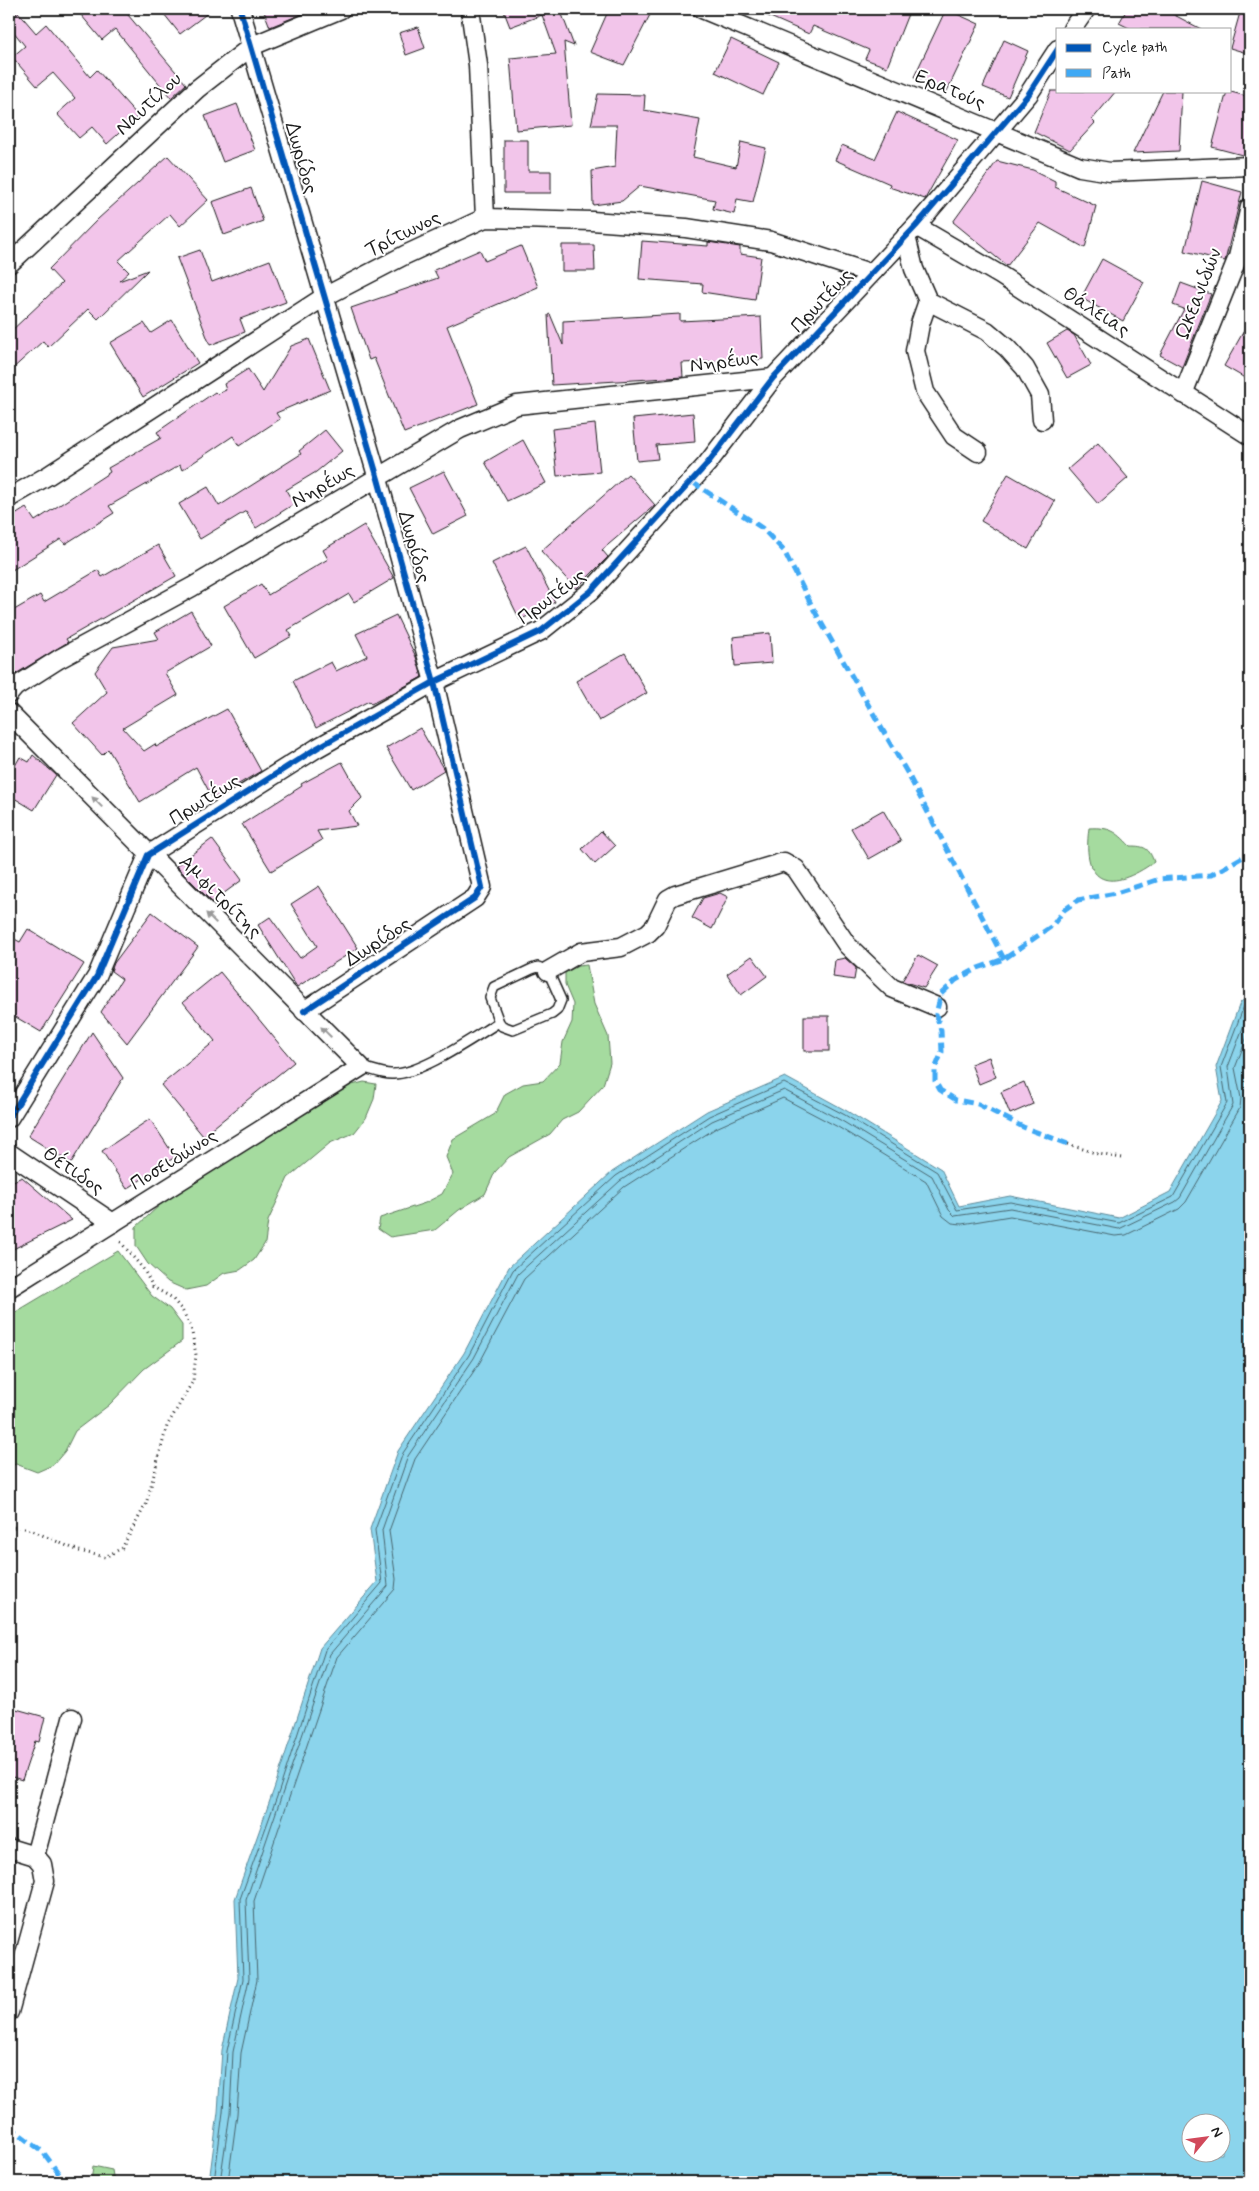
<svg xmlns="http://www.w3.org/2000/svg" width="1259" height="2191" font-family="Mynerve,sans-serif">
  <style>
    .green { fill: #a5db9f; stroke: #607c5e }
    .water { fill: #8bd4ec; stroke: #5f8a99; fill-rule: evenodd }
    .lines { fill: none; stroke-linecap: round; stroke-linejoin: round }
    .shore { stroke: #48666f; stroke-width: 1 }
    .building { fill: #f2c5ea; stroke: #1c1c1c }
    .service-casing { stroke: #1c1c1c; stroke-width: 12 }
    .minor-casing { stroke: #1c1c1c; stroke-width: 21 }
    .path { stroke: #1c1c1c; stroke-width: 3; stroke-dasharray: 1 4; stroke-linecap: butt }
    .service { stroke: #fff; stroke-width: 9 }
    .minor { stroke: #fff; stroke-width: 18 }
    .quiet { stroke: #3fa9f5; stroke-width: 5; stroke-dasharray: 10 5; stroke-linecap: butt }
    .cycleway-casing { stroke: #fff; stroke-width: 9 }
    .cycleway { stroke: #0057b8; stroke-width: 6 }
    .oneway { fill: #999 }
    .labels { text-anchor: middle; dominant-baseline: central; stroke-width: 4; stroke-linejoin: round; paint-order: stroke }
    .street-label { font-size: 20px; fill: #1c1c1c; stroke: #fff }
  </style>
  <rect width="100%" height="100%" fill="#fff"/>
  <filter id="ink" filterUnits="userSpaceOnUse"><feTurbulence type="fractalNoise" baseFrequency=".02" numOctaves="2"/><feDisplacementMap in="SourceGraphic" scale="10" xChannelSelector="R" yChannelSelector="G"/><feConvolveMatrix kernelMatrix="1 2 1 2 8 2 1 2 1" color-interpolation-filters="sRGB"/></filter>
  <g filter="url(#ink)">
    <g class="green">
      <path d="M1089 828C1110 827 1116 831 1130 846 1145 846 1149 848 1154 862 1111 893 1081 886 1089 828Z"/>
      <polygon points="587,965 594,1004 608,1036 610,1063 603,1085 578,1112 562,1120 550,1134 509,1157 495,1172 485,1194 459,1210 435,1230 390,1237 378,1229 380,1218 425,1203 442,1194 453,1174 446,1157 453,1139 495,1114 505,1094 523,1084 543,1081 560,1063 563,1042 572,1022 573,1004 565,985 565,973 578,966"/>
      <polygon points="364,1082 376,1084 374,1099 366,1118 354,1133 330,1143 288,1178 268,1221 265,1243 254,1260 240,1270 224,1273 206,1286 186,1290 168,1282 148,1264 136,1246 136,1227 161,1204 325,1097 344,1087"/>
      <polygon points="118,1251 152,1296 170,1309 182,1325 182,1341 144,1369 109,1405 75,1431 65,1451 53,1465 37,1472 16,1464 9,1467 9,1316"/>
      <polygon points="93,2166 112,2170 114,2182 91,2182"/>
    </g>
    <path class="water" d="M1250 994V2182H209L218 2112 222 2050 238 1978 235 1899 274 1789 320 1648 377 1582 370 1529 398 1451 464 1353 509 1267 612 1172 707 1111 785 1077 847 1111 941 1169 959 1206 1010 1196 1119 1218 1170 1192 1222 1101 1216 1067 1240 1003ZM1192 2124H1222V2154H1192Z"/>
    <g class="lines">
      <g class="shore">
        <polyline points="214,2182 223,2112 227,2051 243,1979 240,1899 279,1791 325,1650 382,1583 375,1530 403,1453 469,1355 513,1270 616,1176 709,1116 784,1083 845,1115 937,1172 957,1210 1010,1202 1119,1223 1173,1197 1227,1103 1221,1067 1244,1006 1250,1001"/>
        <polyline points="220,2182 230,2113 233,2052 249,1979 246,1900 330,1654 388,1586 382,1530 408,1456 474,1358 518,1274 620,1181 712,1121 784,1090 842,1121 932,1176 949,1210 955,1216 1010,1208 1119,1229 1175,1202 1180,1198 1233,1105 1228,1067 1250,1009"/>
        <polyline points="228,2182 237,2114 241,2053 257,1980 254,1901 337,1657 395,1589 396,1579 389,1531 415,1459 480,1362 524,1279 624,1187 716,1128 783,1098 838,1127 926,1181 943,1216 952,1223 962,1224 1010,1216 1115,1236 1126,1235 1179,1209 1186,1202 1240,1108 1241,1098 1235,1068 1250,1029"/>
      </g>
    </g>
    <g class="building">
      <polygon points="76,9 123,9 186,84 171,98 115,29 102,40"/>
      <polygon points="160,9 213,9 180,34"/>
      <polygon points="263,9 314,9 270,27"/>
      <polygon points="503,9 560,9 574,46 564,42 571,125 516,130 510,58 556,54 542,15 510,27"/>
      <polygon points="609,9 653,9 624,65 590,52"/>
      <polygon points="752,9 910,9 887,67 865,59 869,50 813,26 809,34"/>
      <polygon points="946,9 979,24 946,93 914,77"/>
      <polygon points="1127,9 1163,9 1201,29 1131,29 1119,23"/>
      <polygon points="1241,9 1250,9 1250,54 1230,48"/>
      <polygon points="18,12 36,33 46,24 90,77 97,70 138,116 107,144 92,127 79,138 57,114 75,98 53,73 37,86 12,57 25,46 9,26 9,20"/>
      <polygon points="418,27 425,48 406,55 399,33"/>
      <polygon points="731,39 779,62 763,95 715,72"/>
      <polygon points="1004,40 1028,51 1008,97 983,87"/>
      <polygon points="1051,91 1116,91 1092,120 1095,123 1070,150 1034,132"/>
      <polygon points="1163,91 1182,91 1179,151 1133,153"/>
      <polygon points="1227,91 1250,97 1250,141 1246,156 1212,147"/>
      <polygon points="598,94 645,95 644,110 700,120 693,157 736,167 741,142 766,148 753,202 737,199 734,214 713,209 715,200 640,186 622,201 593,205 592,171 615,167 617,125 591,125"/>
      <polygon points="237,104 255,150 223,162 205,116"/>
      <polygon points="897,112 958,140 925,199 889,187 890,184 835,160 842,145 875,159"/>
      <polygon points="504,140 528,140 528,171 551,171 551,193 504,193"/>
      <polygon points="168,156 208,200 180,226 170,214 118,261 129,272 119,281 148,270 98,319 88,309 48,347 43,341 9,372 9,333 62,283 49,269 98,219"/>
      <polygon points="997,161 1033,170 1055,181 1055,187 1096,206 1085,248 1040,223 1007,266 953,222"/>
      <polygon points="1202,181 1242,192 1225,261 1185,251"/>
      <polygon points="251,188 263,221 224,235 212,202"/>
      <polygon points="642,241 708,246 708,242 740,247 740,254 761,257 755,300 702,292 703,284 639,279"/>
      <polygon points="562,245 594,245 595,271 562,271"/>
      <polygon points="521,246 538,287 447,326 478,404 404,433 374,358 369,360 351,308 438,278 434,270 480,250 485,261"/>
      <polygon points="200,250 212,282 270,260 286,302 240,319 245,332 210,345 177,258"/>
      <polygon points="1102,259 1144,282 1123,321 1081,298"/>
      <polygon points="1181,283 1211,294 1182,367 1160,355 1184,309 1173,305"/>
      <polygon points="550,314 563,345 563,321 680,314 680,321 761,317 763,359 682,363 683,377 552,385 548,315"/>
      <polygon points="172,320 198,363 143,397 110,343 144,323 151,333"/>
      <polygon points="1250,320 1250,381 1224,366"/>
      <polygon points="1067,331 1074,335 1091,365 1067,378 1047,343"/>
      <polygon points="309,339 330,390 276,413 280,419 239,446 233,436 182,470 180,465 109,506 114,513 65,544 61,539 9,572 9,519 26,508 35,521 110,472 108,468 161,438 157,432 215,392 217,394 226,390 224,384 248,369 263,392 291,346"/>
      <polygon points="693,413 695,442 656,445 658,459 637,461 633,419"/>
      <polygon points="595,424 600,472 557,476 552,429"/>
      <polygon points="325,430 342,451 316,472 286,490 294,504 256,528 246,511 200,539 179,504 208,487 219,506 301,454 299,451"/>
      <polygon points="523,440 546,483 507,501 485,462"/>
      <polygon points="1098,443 1128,478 1098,504 1068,469"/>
      <polygon points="444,471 468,516 433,534 409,488"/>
      <polygon points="628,474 655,505 602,550 608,557 576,589 541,551"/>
      <polygon points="1008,474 1055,501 1028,549 981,521"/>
      <polygon points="364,525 394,578 354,602 349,594 288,630 292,636 254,658 224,606 261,584 268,595 328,559 323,550"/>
      <polygon points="158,545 176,576 66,639 68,642 14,675 9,667 9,613 40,595 44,602 98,570 102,577"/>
      <polygon points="526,546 555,602 520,620 492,563"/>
      <polygon points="191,611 211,646 165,673 178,695 123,728 144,751 155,744 156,747 227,709 261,771 213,799 196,767 140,802 108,749 102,755 73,723 107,692 95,672 113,647 159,639 155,632"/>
      <polygon points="396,615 416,657 422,677 389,695 371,704 369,701 316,728 293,681 331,662 336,671 367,656 356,634"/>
      <polygon points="770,633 772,663 735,666 733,637"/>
      <polygon points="625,653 647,693 599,721 576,681"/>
      <polygon points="420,728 444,770 411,790 386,748"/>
      <polygon points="33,755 56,775 34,810 9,795 9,776 20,757 29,762"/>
      <polygon points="342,762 362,798 349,811 357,826 317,831 322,840 271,871 242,824 302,786 301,784"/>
      <polygon points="883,810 901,841 869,859 851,828"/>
      <polygon points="601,831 615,846 595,864 582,849"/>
      <polygon points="212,839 242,880 212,902 176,866"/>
      <polygon points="319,886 358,948 297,987 258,925 270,917 300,958 317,946 291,904"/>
      <polygon points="720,893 728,897 712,929 692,918 703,898"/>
      <polygon points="152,912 198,947 127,1043 101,1012 122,979 111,971 114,963"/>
      <polygon points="28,929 84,964 41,1032 9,1013 9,936 20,942"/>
      <polygon points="918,955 938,966 924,988 902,981"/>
      <polygon points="752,956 767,976 741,995 727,974"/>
      <polygon points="845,958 856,968 854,980 833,977 835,960"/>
      <polygon points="220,972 294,1062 203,1136 161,1085 215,1041 183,1002"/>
      <rect x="804" y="1016" width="25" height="35"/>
      <polygon points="92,1032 123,1078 71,1163 28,1136"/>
      <polygon points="989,1057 996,1077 979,1084 971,1064"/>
      <polygon points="1024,1082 1033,1104 1010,1114 1001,1092"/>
      <polygon points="150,1119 175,1157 127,1189 102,1151"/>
      <polygon points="22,1177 72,1220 9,1251 9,1183"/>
      <polygon points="9,1707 45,1717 39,1742 35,1741 22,1780 9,1776"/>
    </g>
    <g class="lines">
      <g class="service-casing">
        <path id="service" d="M361 1067C371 1069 381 1074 391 1074 419 1076 474 1037 499 1022L502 1026 513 1030 552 1014 557 1010 561 1000 548 971 538 967 532 969 494 987 490 998 499 1022"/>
      </g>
      <g class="minor-casing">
        <g id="minor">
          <polyline points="240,9 378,479 434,682 482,887 475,898 304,1011"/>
          <polyline points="470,9 478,65 485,218"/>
          <polyline points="702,9 1080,167 1110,172 1250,166"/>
          <polyline points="1072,29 1086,9"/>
          <polyline points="916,226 1000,275 1250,436"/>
          <polyline points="906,236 914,269 928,301 987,331 1007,348 1025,368 1040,395 1042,420"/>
          <polyline points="9,264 197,89 252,46 341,9"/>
          <polyline points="928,301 920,324 915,351 925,392 954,436 978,452"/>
          <polyline points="1183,394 1238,257 1250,207"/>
          <polyline points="9,498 49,475 324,297 405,255 485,218 592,221 686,228 771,241 870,273"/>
          <polyline points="9,694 15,687 59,659 192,587 460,429 517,405 773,378"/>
          <polyline points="9,713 361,1067 9,1288"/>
          <polyline points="548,971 581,952 621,947 648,933 655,926 668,899 675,895 784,862 796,869 847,945 892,988 937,1007"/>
          <polyline points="9,1118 97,976 148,855 317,748 434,682 541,631 591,591 707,464 773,378 916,226 1028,95 1058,49"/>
          <polyline points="9,1153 113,1223"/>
          <polyline points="9,1848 35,1856"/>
          <polyline points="35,1856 72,1718"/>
          <polyline points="9,2012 45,1881 42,1864 35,1856"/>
        </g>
      </g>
      <g class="path">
        <polyline points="1068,1144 1098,1154 1122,1158"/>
        <polyline points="9,1527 26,1528 79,1551 105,1557 122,1548 146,1504 167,1426 193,1381 196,1355 191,1327 182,1310 171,1297 153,1287 144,1270 119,1240"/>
      </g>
      <use href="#service" class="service"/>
      <use href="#minor" class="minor"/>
      <g class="quiet">
        <polyline points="692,482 762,528 784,551 814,610 909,776 1004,959"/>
        <polyline points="1068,1144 1023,1127 978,1104 956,1100 940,1090 935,1081 935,1069 942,1052 941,1031 936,1014 941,994 956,980 978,968 1004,959 1052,926 1064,910 1078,900 1116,893 1160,879 1211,875 1250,853"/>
        <polyline points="9,2126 43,2152 65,2182"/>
      </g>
      <g class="cycleway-casing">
        <g id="cycleway">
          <polyline points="240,9 378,479 434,682 482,887 475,898 304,1011"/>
          <polyline points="9,1118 97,976 148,855 317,748 434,682 541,631 591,591 707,464 773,378 916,226 1028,95 1058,49"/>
        </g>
      </g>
      <use href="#cycleway" class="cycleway"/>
    </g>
    <defs><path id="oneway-solid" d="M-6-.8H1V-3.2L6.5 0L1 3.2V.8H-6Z" transform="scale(1.25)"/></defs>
    <g class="oneway">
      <use href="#oneway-solid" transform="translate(97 802) rotate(-134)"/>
      <use href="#oneway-solid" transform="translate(211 918) rotate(-135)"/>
      <use href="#oneway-solid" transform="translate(326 1032) rotate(-135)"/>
    </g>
  </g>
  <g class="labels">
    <g class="street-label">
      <text transform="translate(950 90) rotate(23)">Ερατούς</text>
      <text transform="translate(149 104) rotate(-43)">Ναυτίλου</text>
      <text transform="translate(301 158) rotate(74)">Δωρίδος</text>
      <text transform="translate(403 234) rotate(-26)">Τρίτωνος</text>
      <text transform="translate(1199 294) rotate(-69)">Ωκεανιδών</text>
      <text transform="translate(822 301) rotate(-47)">Πρωτέως</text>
      <text transform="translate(1096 312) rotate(33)">Θάλειας</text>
      <text transform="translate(724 362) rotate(-7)">Νηρέως</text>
      <text transform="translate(323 486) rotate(-30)">Νηρέως</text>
      <text transform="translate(414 547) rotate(74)">Δωρίδος</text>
      <text transform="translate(552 597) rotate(-37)">Πρωτέως</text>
      <text transform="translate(205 800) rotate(-32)">Πρωτέως</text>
      <text transform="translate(220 897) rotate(45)">Αμφιτρίτης</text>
      <text transform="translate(378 942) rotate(-33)">Δωρίδος</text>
      <text transform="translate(174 1160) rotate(-32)">Ποσειδώνος</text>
      <text transform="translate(73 1171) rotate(34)">Θέτιδος</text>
    </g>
  </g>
  <rect width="1259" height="2191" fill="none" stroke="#fff" stroke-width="30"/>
  <rect x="15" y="15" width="1229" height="2161" fill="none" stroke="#1c1c1c" stroke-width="2" filter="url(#ink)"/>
  <rect x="1056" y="28" width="175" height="65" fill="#ffffff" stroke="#a4a4a4"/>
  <rect x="1066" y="44" width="25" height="8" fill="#0057b8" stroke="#a4a4a4"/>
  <text x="1102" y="52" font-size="15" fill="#1c1c1c">Cycle path</text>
  <rect x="1066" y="69" width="25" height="8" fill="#3fa9f5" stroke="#a4a4a4"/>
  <text x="1102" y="78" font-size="15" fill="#1c1c1c">Path</text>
  <g transform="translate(1206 2138) rotate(61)"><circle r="24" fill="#ffffff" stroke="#a4a4a4"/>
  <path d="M0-4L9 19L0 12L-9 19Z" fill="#d1495b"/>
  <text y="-8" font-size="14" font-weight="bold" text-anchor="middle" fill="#1c1c1c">N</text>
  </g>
</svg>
